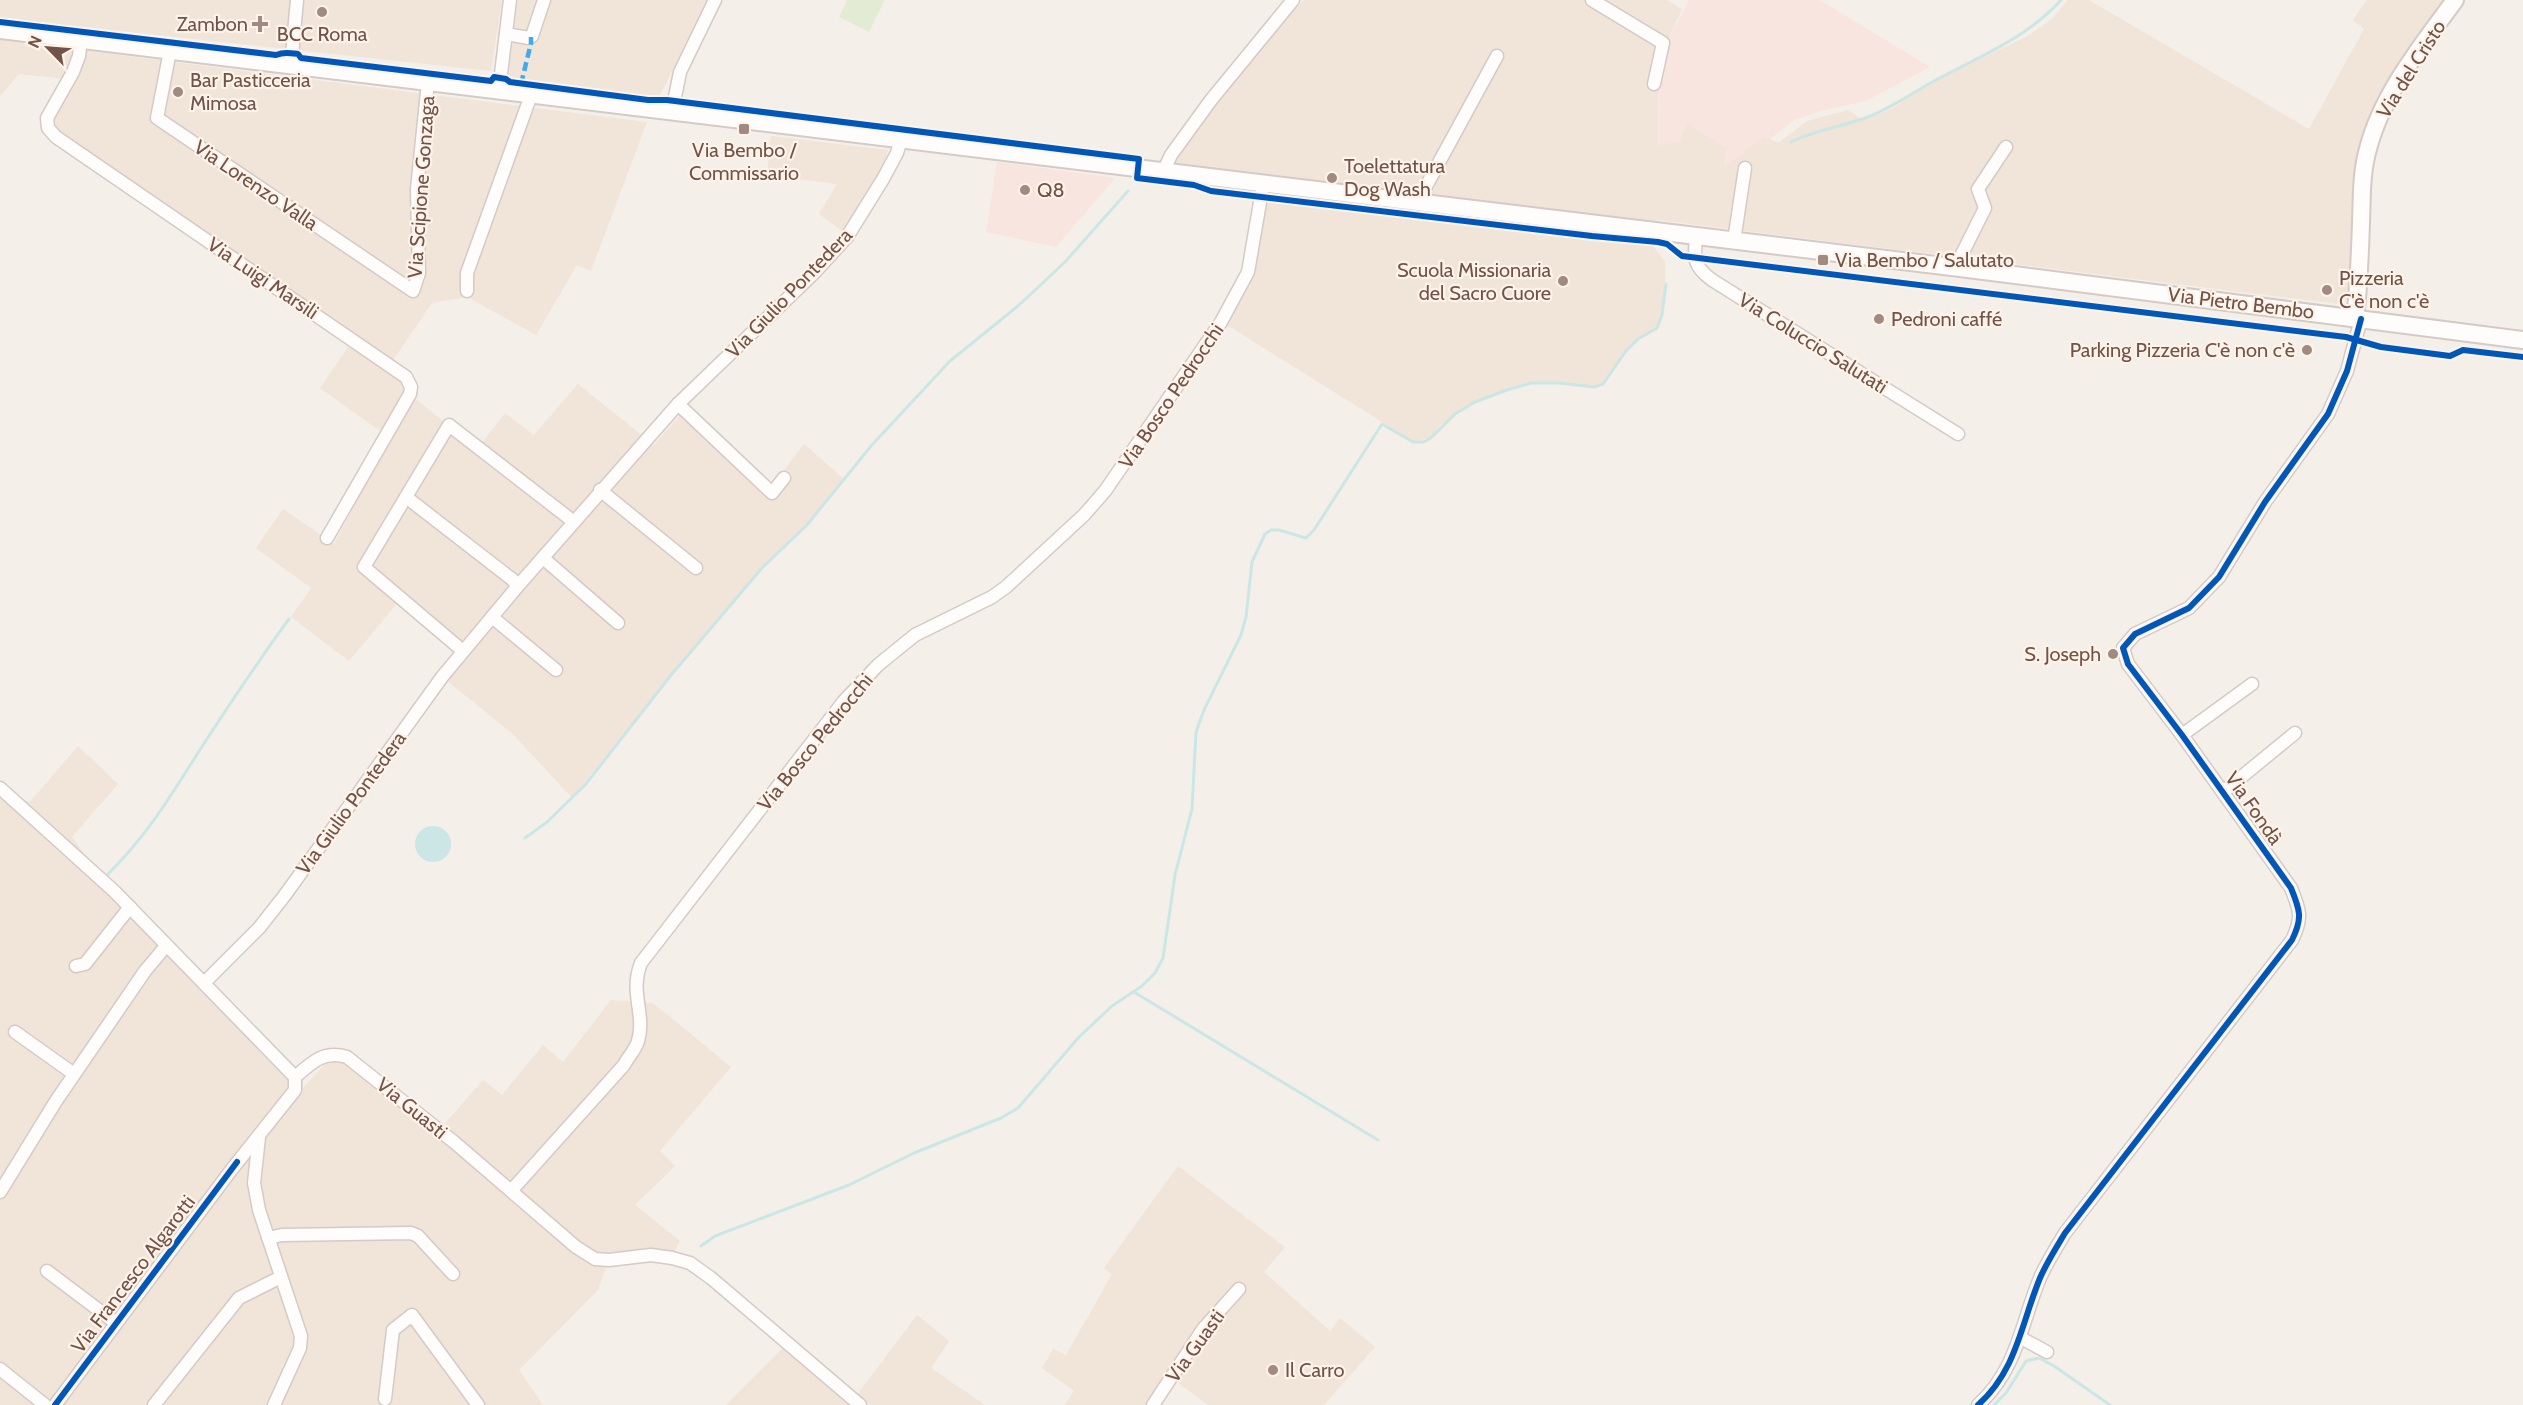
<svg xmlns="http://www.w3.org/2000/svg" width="2523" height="1405" font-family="Cabin,sans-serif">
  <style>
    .residential { fill: #f1e4d9 }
    .commercial { fill: #f8e5df }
    .green { fill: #e4ebd4 }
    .water { fill: #cae7e6 }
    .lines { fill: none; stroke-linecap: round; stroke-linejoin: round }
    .stream { stroke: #cae7e6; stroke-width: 3 }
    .street-casing { stroke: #d4cac6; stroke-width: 15 }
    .secondary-casing { stroke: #d4cac6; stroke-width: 20 }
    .street { stroke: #fefdfc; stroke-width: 12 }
    .secondary { stroke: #fefdfc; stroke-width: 16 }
    .quiet { stroke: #3fa9f5; stroke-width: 4.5; stroke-dasharray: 9 4.5; stroke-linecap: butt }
    .cycleway-casing { stroke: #fef3e8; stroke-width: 10 }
    .cycleway { stroke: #0057b8; stroke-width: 6 }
    .poi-dot { fill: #a08a82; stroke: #fef3e8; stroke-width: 2 }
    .labels { text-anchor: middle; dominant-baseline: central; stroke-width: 4.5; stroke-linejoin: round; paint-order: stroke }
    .poi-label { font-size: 20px; fill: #72534a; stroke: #fef3e8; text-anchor: start }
    .street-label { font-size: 20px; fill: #72534a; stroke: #fef3e8 }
  </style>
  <rect width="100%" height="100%" fill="#f5efe9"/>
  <g class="residential">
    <polygon points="0,0 502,0 491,71 0,18"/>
    <polygon points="518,0 708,0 660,95 653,97 508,78"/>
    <polygon points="1304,0 1667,0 1682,9 1664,49 1657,108 1657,144 1682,142 1682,133 1688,123 1728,149 1724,156 1724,167 1764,136 1778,143 1807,121 1848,110 1863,120 1893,108 1930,83 2028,36 2053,18 2068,0 2089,0 2309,129 2364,29 2353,20 2367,0 2445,0 2383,92 2368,123 2356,156 2352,258 2346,299 2339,304 1657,220 1654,247 1665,262 1665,282 1662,315 1657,328 1638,339 1626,350 1603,384 1594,387 1559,383 1531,383 1507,389 1475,402 1440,426 1431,437 1414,442 1222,322 1239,294 1267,185 1169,172 1217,99 1276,28"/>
    <polygon points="0,40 647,122 591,271 577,265 536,335 467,297 432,303 389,366 416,390 416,399 477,449 505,413 534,435 578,384 654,445 681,414 767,493 804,444 844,479 807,525 762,568 672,673 572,798 512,733 446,680 470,651 404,595 349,661 291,617 311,588 256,548 283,509 334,544 390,438 320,388 353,340 53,129 52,121 58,109 76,80 19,74 0,96"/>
    <polygon points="771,136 888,150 882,169 842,231 819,214 837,184 767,175"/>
    <polygon points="78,746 118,784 72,837 113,893 301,1090 324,1065 337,1060 345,1061 439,1130 483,1080 502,1095 543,1045 563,1062 611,1000 653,1003 731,1067 660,1151 675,1166 635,1205 680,1241 672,1257 609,1258 598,1290 519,1370 543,1405 0,1405 0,789 30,802"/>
    <polygon points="1178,1166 1285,1247 1264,1272 1330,1331 1340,1318 1375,1347 1324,1405 1208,1405 1173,1379 1157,1405 1065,1405 1074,1391 1042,1368 1053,1349 1066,1355 1112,1274 1104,1268"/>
    <polygon points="917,1315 949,1341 931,1368 985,1405 871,1405 857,1395"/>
    <polygon points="787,1344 859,1405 726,1405"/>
  </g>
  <g class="commercial">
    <polygon points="1689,0 1820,0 1930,67 1866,101 1825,110 1794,120 1770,139 1764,136 1724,168 1724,156 1728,149 1688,123 1682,133 1682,142 1657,145 1657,108 1664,48"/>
    <polygon points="997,162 1115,178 1056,247 986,232"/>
  </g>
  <polygon class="green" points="847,0 885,0 869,32 839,17"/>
  <circle class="water" cx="433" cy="844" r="18"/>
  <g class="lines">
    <g class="stream">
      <path d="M1791 142C1815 130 1841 127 1865 118 1890 109 1910 94 1934 81 1978 57 2027 38 2061 0"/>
      <polyline points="525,838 547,822 585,785 672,674 762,568 807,525 871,446 950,361 1018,306 1065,262 1128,191"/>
      <path d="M108 874C148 835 173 792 203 745 231 702 259 660 289 619"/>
      <polyline points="1134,992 1378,1140"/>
      <polyline points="701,1246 715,1236 849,1185 914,1153 1001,1118 1018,1108 1079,1037 1112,1006 1142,986 1155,973 1163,958 1175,875 1192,809 1196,732 1204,710 1241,635 1246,617 1252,562 1265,534 1271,530 1279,530 1306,538 1314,530 1382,424 1413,442 1424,442 1432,437 1455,414 1475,402 1507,390 1531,383 1559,383 1594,387 1603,384 1626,351 1638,339 1657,328 1662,315 1666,284"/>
      <polyline points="1994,1405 2006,1393 2026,1361 2039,1358 2054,1366 2110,1405"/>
    </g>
    <g class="street-casing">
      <g id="street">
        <polyline points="1592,0 1663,43 1654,84"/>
        <polyline points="506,34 529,38 532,36 544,0"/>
        <polyline points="81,40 79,56 73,72 47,118 48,128 56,137 406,377 411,387 410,394 327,538"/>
        <polyline points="170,51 157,118 413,291 419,273 417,189 428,82"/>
        <polyline points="291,66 297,0"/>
        <polyline points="499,90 510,0"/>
        <polyline points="672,112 680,72 715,0"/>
        <polyline points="1163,172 1171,155 1211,100 1293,0"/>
        <polyline points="1422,203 1424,190 1497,56"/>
        <path d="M1696 236C1694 259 1693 266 1712 280L1958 434"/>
        <polyline points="1734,241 1745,168"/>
        <polyline points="1960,268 1961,256 1985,208 1978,189 2006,147"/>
        <polyline points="467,291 467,273 531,95"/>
        <polyline points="678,404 772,493 784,478"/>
        <polyline points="600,490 696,568"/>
        <polyline points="406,497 513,580 517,587"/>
        <polyline points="543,558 618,623"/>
        <polyline points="492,617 556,670"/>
        <polyline points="463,651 364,567 449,425 574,522"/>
        <polyline points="2182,735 2252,684"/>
        <polyline points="0,788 114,891 295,1077"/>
        <polyline points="2223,792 2295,733"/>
        <polyline points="76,966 85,964 130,907"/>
        <polyline points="204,983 259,928 285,895 442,677 517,587 678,404 815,272 847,237 883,179 897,153 901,139"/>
        <polyline points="15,1032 74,1074"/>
        <path d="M295 1077C312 1062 324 1050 347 1057L454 1142 576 1247 595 1259 609 1260 651 1255 672 1258 690 1263 711 1278 860 1405"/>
        <polyline points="259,1137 254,1183 259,1210 301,1336 300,1348 274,1405"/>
        <path d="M511 1191 624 1065C628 1057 636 1049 638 1041 646 1014 629 993 641 963L844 701 878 665 915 635 992 597 1006 587 1084 515 1105 491 1221 322 1248 272 1263 185"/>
        <polyline points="0,1192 56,1101 145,971 166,946"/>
        <polyline points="268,1238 282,1235 411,1233 418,1236 453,1274"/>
        <polyline points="47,1271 116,1323"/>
        <polyline points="2021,1338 2047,1352"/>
        <polyline points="0,1369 45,1405"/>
        <polyline points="385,1399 393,1330 412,1315 478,1405"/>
        <polyline points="55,1405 232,1169 295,1090 295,1077"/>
        <polyline points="154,1405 239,1298 281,1277"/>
        <polyline points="1153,1405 1203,1329 1239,1289"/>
        <path d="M1978 1405C2017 1370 2021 1324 2040 1278 2047 1262 2056 1248 2065 1233L2292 940C2303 918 2300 910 2291 888L2182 735 2128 664 2123 648 2135 634 2189 608 2219 577 2265 502 2328 414 2347 371 2361 319"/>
      </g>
    </g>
    <g class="secondary-casing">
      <g id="secondary">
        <polyline points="0,30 1960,268 2523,340"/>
        <path d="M2355 318C2359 286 2360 254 2361 222 2362 198 2361 173 2368 149 2382 94 2422 45 2455 0"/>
      </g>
    </g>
    <use href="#street" class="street"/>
    <use href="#secondary" class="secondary"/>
    <polyline class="quiet" points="521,84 531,43 531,37"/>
    <g class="cycleway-casing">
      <g id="cycleway">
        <path d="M0 22 276 55C284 52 290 53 298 54L301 58 491 81 494 77 506 79 510 82 648 100H667L1139 159 1137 178 1194 185 1211 191 1592 236 1658 242 1667 244 1682 256 2346 337 2381 347 2450 356 2463 350 2523 357"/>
        <polyline points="55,1405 237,1162"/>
        <path d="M1978 1405C2017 1370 2021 1324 2040 1278 2047 1262 2056 1248 2065 1233L2292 940C2303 918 2300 910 2291 888L2182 735 2128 664 2123 648 2135 634 2189 608 2219 577 2265 502 2328 414 2347 371 2361 319"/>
      </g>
    </g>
    <use href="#cycleway" class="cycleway"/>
  </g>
  <g class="poi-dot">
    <circle cx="322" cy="12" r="6"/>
    <path d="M257 15h6v6h6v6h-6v6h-6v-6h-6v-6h6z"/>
    <circle cx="178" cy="92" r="6"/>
    <rect x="738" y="123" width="12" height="12" rx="3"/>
    <circle cx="1332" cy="178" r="6"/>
    <circle cx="1025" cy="190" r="6"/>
    <rect x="1817" y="254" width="12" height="12" rx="3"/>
    <circle cx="1563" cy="281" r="6"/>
    <circle cx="2327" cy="290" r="6"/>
    <circle cx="1879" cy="319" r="6"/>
    <circle cx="2307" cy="350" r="6"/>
    <circle cx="2113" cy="654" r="6"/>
    <circle cx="1273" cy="1370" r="6"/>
  </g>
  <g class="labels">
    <g class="poi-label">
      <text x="248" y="24" text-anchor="end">Zambon</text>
      <text x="322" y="34" text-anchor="middle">BCC Roma</text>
      <text x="190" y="80">Bar Pasticceria<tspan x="190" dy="23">Mimosa</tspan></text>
      <text x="744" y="150" text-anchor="middle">Via Bembo /<tspan x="744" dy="23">Commissario</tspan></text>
      <text x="1344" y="166">Toelettatura<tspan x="1344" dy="23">Dog Wash</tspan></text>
      <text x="1037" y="190">Q8</text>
      <text x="1835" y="260">Via Bembo / Salutato</text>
      <text x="1551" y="270" text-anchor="end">Scuola Missionaria<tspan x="1551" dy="23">del Sacro Cuore</tspan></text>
      <text x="2339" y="278">Pizzeria<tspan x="2339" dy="23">C'è non c'è</tspan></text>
      <text x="1891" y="319">Pedroni caffé</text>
      <text x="2295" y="350" text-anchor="end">Parking Pizzeria C'è non c'è</text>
      <text x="2101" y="654" text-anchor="end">S. Joseph</text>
      <text x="1285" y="1370">Il Carro</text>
    </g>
    <g class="street-label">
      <text transform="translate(2411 69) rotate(-58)">Via del Cristo</text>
      <text transform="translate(256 185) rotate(34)">Via Lorenzo Valla</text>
      <text transform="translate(421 187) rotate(-86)">Via Scipione Gonzaga</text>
      <text transform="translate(263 278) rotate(34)">Via Luigi Marsili</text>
      <text transform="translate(789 293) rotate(-46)">Via Giulio Pontedera</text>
      <text transform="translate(2241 303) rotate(7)">Via Pietro Bembo</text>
      <text transform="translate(1813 343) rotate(32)">Via Coluccio Salutati</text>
      <text transform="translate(1171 396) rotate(-56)">Via Bosco Pedrocchi</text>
      <text transform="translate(815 742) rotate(-51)">Via Bosco Pedrocchi</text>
      <text transform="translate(351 803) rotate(-54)">Via Giulio Pontedera</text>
      <text transform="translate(2254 808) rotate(55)">Via Fondà</text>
      <text transform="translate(412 1108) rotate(39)">Via Guasti</text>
      <text transform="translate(133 1274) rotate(-53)">Via Francesco Algarotti</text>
      <text transform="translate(1195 1346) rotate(-54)">Via Guasti</text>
    </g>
  </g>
  <g transform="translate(48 48) rotate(295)" stroke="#fef3e8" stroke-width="4.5" paint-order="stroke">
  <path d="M0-4.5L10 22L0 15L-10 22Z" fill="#72534a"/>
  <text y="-9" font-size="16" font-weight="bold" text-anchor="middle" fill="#72534a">N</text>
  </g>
</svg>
